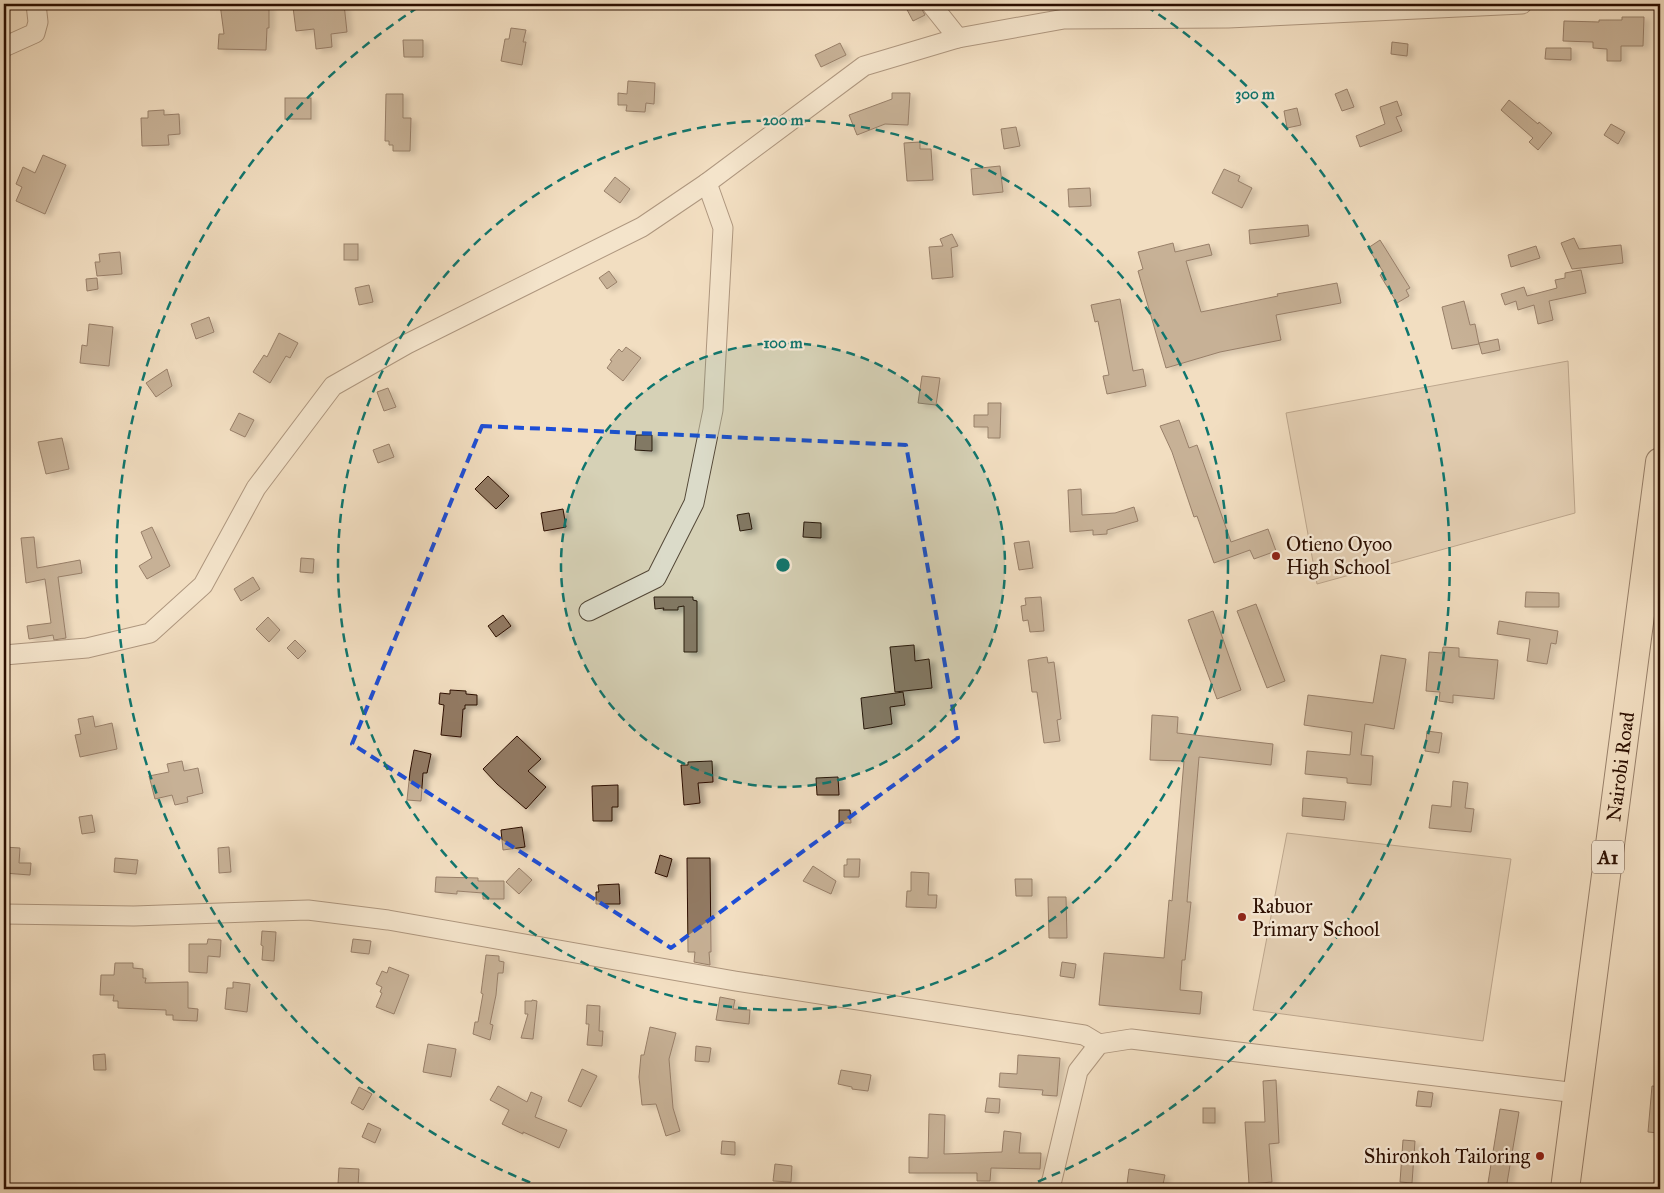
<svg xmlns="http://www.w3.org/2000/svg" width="1664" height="1193" font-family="'IM FELL Great Primer',serif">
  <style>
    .green { fill: #d0bba0; stroke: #7e6450 }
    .building { fill: #927a64; stroke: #2b0e00; filter: url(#shadow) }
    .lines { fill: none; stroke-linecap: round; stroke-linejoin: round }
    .minor-casing { stroke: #5d4230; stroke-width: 21 }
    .highway-casing { stroke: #2b0e00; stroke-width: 30 }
    .minor { stroke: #f7ead7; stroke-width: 19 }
    .highway { stroke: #f2dec1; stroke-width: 28 }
    .marked { fill: none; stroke: #1d4ed8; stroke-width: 4; stroke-dasharray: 10 6; stroke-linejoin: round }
    .ring { fill: none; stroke: #0f766e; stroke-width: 2.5; stroke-dasharray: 9 6 }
    .poi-dot { fill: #8f2418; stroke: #f7ead7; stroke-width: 2 }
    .labels { text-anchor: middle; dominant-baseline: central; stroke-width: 4.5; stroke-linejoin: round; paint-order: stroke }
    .shield { fill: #f7ead7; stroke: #685040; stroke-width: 1 }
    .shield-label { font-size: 19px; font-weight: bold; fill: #2b0e00 }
    .poi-label { font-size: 20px; fill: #2b0e00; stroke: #f7ead7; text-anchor: start }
    .street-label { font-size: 20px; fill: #2b0e00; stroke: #f7ead7 }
    .centre { fill: #0f766e; stroke: #f7ead7; stroke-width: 2.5 }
    .ring-label { font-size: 15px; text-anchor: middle; font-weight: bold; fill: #0f766e; stroke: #f7ead7; stroke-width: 4.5; stroke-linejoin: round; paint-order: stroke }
  </style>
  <defs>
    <filter id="shadow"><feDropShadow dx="5.5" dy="3" stdDeviation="2.5" flood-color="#0004"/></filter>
  </defs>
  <rect width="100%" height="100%" fill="#f2dec1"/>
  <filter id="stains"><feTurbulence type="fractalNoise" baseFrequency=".004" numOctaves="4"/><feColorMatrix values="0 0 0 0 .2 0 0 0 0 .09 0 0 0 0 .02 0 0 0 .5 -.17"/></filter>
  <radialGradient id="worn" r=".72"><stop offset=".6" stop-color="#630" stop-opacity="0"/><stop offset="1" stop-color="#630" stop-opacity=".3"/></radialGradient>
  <g class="green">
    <polygon points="1568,361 1575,513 1317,584 1286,413"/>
    <polygon points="1287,833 1511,859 1483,1041 1253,1010"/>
  </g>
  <g class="building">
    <polygon points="220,4 269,4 269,28 267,28 266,50 218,49 219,34 224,34"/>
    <polygon points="311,4 344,4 347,32 331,34 332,47 316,49 314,29 296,31 293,7"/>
    <polygon points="904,4 919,4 925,15 913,21"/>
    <polygon points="1622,17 1644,17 1643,46 1621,46 1621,61 1607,61 1607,49 1593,48 1593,42 1563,41 1564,21 1599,22 1599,20 1622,20"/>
    <polygon points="511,28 526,30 523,42 526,42 522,65 501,61 505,39 509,39"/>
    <polygon points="403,40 423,40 423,57 404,57"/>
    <polygon points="1392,42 1408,44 1407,56 1391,54"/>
    <polygon points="840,43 846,55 821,67 815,55"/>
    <polygon points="1546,48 1571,48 1571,60 1545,59"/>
    <polygon points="628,81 655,83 654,104 646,103 645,112 626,111 627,105 618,105 618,93 627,94"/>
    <polygon points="1347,89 1354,107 1342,111 1335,94"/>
    <polygon points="892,93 910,93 908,125 885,124 857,135 849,115 892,99"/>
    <polygon points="386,94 403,94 403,118 411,118 410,151 393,151 393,145 389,145 389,141 385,141"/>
    <rect x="285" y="98" width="26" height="21"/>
    <polygon points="1509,100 1538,124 1539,122 1552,133 1538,150 1529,142 1533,138 1501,110"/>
    <polygon points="1397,101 1402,115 1396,117 1402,131 1360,147 1356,136 1385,124 1380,107"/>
    <polygon points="1297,108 1301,125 1287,128 1284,111"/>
    <polygon points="164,110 164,115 179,114 180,134 168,135 169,145 142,146 141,118 148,118 148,111"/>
    <polygon points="1611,124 1625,132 1618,144 1604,135"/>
    <polygon points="1016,127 1020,146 1004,149 1001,129"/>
    <polygon points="920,142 920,149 931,149 933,180 907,181 904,143"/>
    <polygon points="43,155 66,165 45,214 16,201 22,187 16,184 23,167 35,173"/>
    <polygon points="1000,166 1003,192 973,195 971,169"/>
    <polygon points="1224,169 1240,176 1238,181 1252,188 1242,208 1212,193"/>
    <polygon points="615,177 630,189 620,203 604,191"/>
    <polygon points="1090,188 1091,206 1069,207 1068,189"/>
    <polygon points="1308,225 1309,236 1250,244 1249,230"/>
    <polygon points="952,234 958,246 951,248 953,277 932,279 929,247 943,246 940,239"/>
    <polygon points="1574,238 1579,249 1621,245 1623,263 1572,269 1561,243"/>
    <polygon points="1380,240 1410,288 1406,290 1409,296 1397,303 1380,275 1384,273 1368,248"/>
    <polygon points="1173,243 1175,252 1209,244 1212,255 1186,261 1201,312 1278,296 1277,294 1337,283 1341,303 1276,315 1281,340 1220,352 1166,368 1138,271 1143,269 1138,252"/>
    <rect x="344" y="244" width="14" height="16"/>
    <polygon points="1536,246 1540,258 1511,267 1508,255"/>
    <polygon points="120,252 122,274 97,276 95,262 100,262 99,254"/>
    <polygon points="1581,270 1586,293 1549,301 1553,320 1538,324 1534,305 1518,310 1516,301 1505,305 1501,294 1524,287 1527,296 1557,288 1555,280 1565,278 1565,273"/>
    <polygon points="609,271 617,282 607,289 599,278"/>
    <polygon points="97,278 98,289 87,291 86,279"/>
    <polygon points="369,285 373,302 359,305 355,288"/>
    <polygon points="1120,299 1133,371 1143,369 1146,386 1107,394 1103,376 1109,375 1098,321 1095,322 1091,305"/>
    <polygon points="1464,301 1470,325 1475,324 1479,344 1452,349 1442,307"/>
    <polygon points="209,317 214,332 196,339 191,324"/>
    <polygon points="89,324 113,327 109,366 80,363 82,345 87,346"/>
    <polygon points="279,333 298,343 290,358 286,356 270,383 253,372 264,355 267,357"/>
    <polygon points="1498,339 1500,350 1482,354 1479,343"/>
    <polygon points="626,347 641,358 623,381 607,368 612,361 610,360 619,349 622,352"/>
    <polygon points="167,369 172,386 156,397 146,383"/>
    <polygon points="922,376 940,378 936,405 918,403"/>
    <polygon points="388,388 396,407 384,411 377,392"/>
    <polygon points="988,403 1001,403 1000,438 988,438 988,427 974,427 974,415 988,415"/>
    <polygon points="239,413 254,420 245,437 230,430"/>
    <polygon points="1179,420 1189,448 1197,445 1231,542 1268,529 1276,551 1254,559 1250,550 1214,563 1197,516 1194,517 1172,452 1160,426"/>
    <polygon points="636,435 652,435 652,451 635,450"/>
    <polygon points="62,438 69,469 46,474 38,442"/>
    <polygon points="389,444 394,457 378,463 373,450"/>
    <polygon points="488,476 509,496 496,509 475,489"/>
    <polygon points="1081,489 1082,515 1115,513 1134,507 1138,521 1107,530 1107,534 1093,535 1093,530 1070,532 1068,490"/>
    <polygon points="563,509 566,527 544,531 541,513"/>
    <polygon points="749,513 752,529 740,531 737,515"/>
    <polygon points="804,522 821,523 821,538 803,537"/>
    <polygon points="152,527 170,566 147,579 139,566 152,558 141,532"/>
    <polygon points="34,537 37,568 80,560 82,573 58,577 66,638 54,640 53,635 29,639 27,626 51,623 45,579 26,583 21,538"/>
    <polygon points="1029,541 1033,568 1019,570 1014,543"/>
    <polygon points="301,558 314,559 313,573 300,572"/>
    <polygon points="253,577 260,589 241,601 234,589"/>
    <polygon points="1526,592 1559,593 1559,607 1525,607"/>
    <polygon points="654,597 693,597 693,600 697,601 697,652 684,652 684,606 678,607 678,610 663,610 664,608 655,609"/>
    <polygon points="1041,597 1044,631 1030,632 1028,620 1023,621 1021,606 1026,605 1025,598"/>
    <polygon points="1256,604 1285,681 1267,688 1237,611"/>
    <polygon points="1213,611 1241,690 1217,699 1188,620"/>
    <polygon points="503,615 511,626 496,637 488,626"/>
    <polygon points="268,617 280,630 269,642 256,629"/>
    <polygon points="1499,621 1558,631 1556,644 1551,643 1547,664 1527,661 1530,639 1497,634"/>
    <polygon points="295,640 306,651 298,659 287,648"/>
    <polygon points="914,645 915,661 929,659 932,688 895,692 890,647"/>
    <polygon points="1443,647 1459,648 1459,657 1498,660 1494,699 1453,695 1453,703 1439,701 1440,692 1426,691 1429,652 1442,653"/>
    <polygon points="1381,655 1406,659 1394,729 1365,724 1361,755 1373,756 1371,785 1347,783 1347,778 1305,774 1307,751 1350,755 1352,732 1304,725 1308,695 1373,703"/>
    <polygon points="1047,657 1048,663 1054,662 1061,719 1057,720 1060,741 1044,743 1037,692 1032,692 1028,660"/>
    <polygon points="450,690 466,691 466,694 477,695 477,705 465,705 465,709 463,709 461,737 441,735 444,705 439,704 440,693 450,694"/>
    <polygon points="903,692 905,705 890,707 892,724 864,729 861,698"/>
    <polygon points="1152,715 1178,717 1177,733 1273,744 1271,765 1199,757 1187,902 1191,902 1185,960 1182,960 1180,990 1202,992 1200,1014 1099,1005 1104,953 1164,958 1169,900 1172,901 1184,761 1150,760"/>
    <polygon points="93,716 95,727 112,723 117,749 80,757 75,735 81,734 78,719"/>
    <polygon points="1427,731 1442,733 1439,753 1425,751"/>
    <polygon points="517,736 541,759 528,771 546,787 526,809 497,784 483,769"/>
    <polygon points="414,750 431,754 427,773 423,773 421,801 407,800 410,772"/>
    <polygon points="182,761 184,771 198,768 203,793 187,797 188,802 175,805 172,795 155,799 149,776 169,772 167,764"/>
    <polygon points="712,761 713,782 698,783 700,803 684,805 681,765 688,765 688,762"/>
    <polygon points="838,777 839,795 817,795 816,778"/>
    <polygon points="1453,781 1468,783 1465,808 1474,809 1471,832 1429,828 1432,805 1451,807"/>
    <polygon points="618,785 618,807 612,807 612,821 593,821 592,786"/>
    <polygon points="1303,798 1346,802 1344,820 1302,816"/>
    <polygon points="839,810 850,810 851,823 839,823"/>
    <polygon points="92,815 95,832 82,834 79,817"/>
    <polygon points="522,827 525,847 503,850 501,830"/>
    <polygon points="4,847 20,848 19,863 31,863 30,875 4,873"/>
    <polygon points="229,847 231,872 219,873 218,848"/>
    <polygon points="660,855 672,859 667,877 655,873"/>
    <polygon points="115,858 138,860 136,874 114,872"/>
    <polygon points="687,858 710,858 711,952 709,952 710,965 694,962 695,952 688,952"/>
    <polygon points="847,859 860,859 859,877 844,877 844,865 847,865"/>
    <polygon points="813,866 836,881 831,894 803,881"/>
    <polygon points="519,868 532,880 519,894 506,882"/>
    <polygon points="911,872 929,873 928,895 937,895 936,908 906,907 907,891 911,891"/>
    <polygon points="436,877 478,878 478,881 504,881 504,899 483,899 483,893 457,891 457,894 435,892"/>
    <polygon points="1015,879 1032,879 1032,896 1016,896"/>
    <polygon points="619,884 620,904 596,904 596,892 599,892 598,885"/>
    <polygon points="1048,897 1066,897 1067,938 1049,938"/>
    <polygon points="262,931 276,932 274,961 262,960 263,946 261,945"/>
    <polygon points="208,939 221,940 220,957 208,956 207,973 189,972 189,944 207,944"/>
    <polygon points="353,939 371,941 369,954 351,952"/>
    <polygon points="486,955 499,956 499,961 504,962 503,973 498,973 496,995 490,1024 493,1025 490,1040 473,1034 475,1022 478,1022 483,994 481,993"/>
    <polygon points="1062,962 1076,964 1074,978 1060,976"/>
    <polygon points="115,963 133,963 133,968 143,969 143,978 146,978 145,983 188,982 188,1008 198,1009 197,1021 173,1020 173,1015 166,1015 166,1010 118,1008 118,1001 113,1001 114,995 100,995 101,975 114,975"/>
    <polygon points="389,967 409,975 394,1014 376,1007 382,993 380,992 382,987 376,984 382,971 387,973"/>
    <polygon points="233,982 250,984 247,1012 225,1009 227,988 233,988"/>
    <polygon points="720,997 735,1000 733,1009 750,1010 749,1024 716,1020"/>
    <polygon points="532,1000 537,1001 533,1039 521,1038 528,1014 525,1014 525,1001 532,1001"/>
    <polygon points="587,1005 600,1006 599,1031 603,1031 602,1046 587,1045 589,1024 586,1024"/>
    <polygon points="650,1027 676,1033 669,1059 673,1108 680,1131 666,1136 656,1104 642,1105 639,1077 641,1055 644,1055"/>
    <polygon points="428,1044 456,1049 451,1077 423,1072"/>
    <polygon points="696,1046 711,1048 709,1062 695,1061"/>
    <polygon points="105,1054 106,1070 94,1070 93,1055"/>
    <polygon points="1018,1055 1060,1058 1057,1096 1042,1095 1043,1090 999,1087 1000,1073 1017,1074"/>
    <polygon points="582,1069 597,1076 581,1107 568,1101"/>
    <polygon points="841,1070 871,1075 868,1091 852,1089 852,1087 838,1084"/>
    <polygon points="1276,1080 1279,1143 1269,1144 1272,1182 1249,1184 1245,1122 1265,1122 1263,1081"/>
    <polygon points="498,1086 527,1102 531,1092 542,1097 535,1117 567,1130 559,1148 523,1132 523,1134 502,1124 509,1110 490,1100"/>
    <polygon points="1652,1086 1660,1087 1659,1133 1648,1132"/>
    <polygon points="359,1087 372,1094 363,1110 351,1103"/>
    <polygon points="1418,1091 1433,1093 1431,1107 1416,1106"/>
    <polygon points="987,1098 1000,1099 999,1113 985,1112"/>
    <rect x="1203" y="1108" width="12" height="15"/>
    <polygon points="1500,1109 1519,1112 1506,1189 1487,1189"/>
    <polygon points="929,1114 945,1115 944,1154 1002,1152 1004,1131 1021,1133 1019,1153 1041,1153 1040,1169 991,1168 990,1181 977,1181 977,1173 909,1173 909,1157 928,1158"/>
    <polygon points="368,1123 381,1129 375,1143 362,1137"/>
    <polygon points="1403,1140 1415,1141 1412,1183 1400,1182"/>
    <polygon points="722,1141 735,1142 735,1155 721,1154"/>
    <polygon points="775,1164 792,1166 791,1182 773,1181"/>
    <polygon points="339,1168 359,1169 358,1186 338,1184"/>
    <polygon points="1129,1169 1165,1175 1162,1189 1133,1189 1134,1185 1127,1184"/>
  </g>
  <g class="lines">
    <g class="minor-casing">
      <g id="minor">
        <polyline points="931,4 958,38"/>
        <polyline points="4,47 35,33 38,22 36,4"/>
        <polyline points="589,611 656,578 694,503 713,410 723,228 707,183"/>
        <polyline points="4,655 87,648 150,633 203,585 256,488 333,386 407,344 642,227 707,183 864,66 958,38 1064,19 1228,18 1522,4"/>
        <polyline points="4,914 134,916 308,910 388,920 735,981 1084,1035 1099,1044"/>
        <polyline points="1048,1189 1052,1180 1078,1071 1099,1044 1131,1039 1577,1093"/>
      </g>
    </g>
    <g class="highway-casing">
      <g id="highway">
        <path id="s1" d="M1565 1189 1660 462"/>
      </g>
    </g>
    <use href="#minor" class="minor"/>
    <use href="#highway" class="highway"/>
  </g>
  <path d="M0 0H1664V1193H0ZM482 426 906 445 958 738 671 948 352 744Z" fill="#f2dec1" fill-opacity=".55" fill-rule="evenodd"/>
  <path class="marked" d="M482 426 906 445 958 738 671 948 352 744Z"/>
  <circle cx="783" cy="565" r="222" fill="#0f766e" fill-opacity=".12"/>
  <g class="ring">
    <circle cx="783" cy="565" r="222"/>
    <circle cx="783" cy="565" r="445"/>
    <path d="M544 1188A667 667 0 0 1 420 6M1146 6A667 667 0 0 1 1022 1188"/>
  </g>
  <g class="poi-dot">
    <circle cx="1276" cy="556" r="5"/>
    <circle cx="1242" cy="917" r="5"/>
    <circle cx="1540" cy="1156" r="5"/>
  </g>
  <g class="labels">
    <rect class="shield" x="1592" y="840.5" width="32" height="33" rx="4"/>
    <g class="shield-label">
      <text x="1608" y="857">A1</text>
    </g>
    <g class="poi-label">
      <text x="1286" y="544">Otieno Oyoo<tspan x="1286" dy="23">High School</tspan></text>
      <text x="1252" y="906">Rabuor<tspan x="1252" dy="23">Primary School</tspan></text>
      <text x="1530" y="1156" text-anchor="end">Shironkoh Tailoring</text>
    </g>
    <g class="street-label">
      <text stroke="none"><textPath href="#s1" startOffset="426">Nairobi Road</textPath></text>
    </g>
  </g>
  <circle cx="783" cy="565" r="8" class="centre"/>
  <g class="ring-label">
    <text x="1255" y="99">300 m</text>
    <text x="783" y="125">200 m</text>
    <text x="783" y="348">100 m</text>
  </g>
  <rect width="1664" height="1193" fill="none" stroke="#f2dec1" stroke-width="20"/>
  <rect x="5" y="5" width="1654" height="1183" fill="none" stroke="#2b0e00" stroke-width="2.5"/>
  <rect x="10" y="10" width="1644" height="1173" fill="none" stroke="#2b0e00"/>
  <rect width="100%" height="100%" filter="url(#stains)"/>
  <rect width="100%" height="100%" fill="url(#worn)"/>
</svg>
